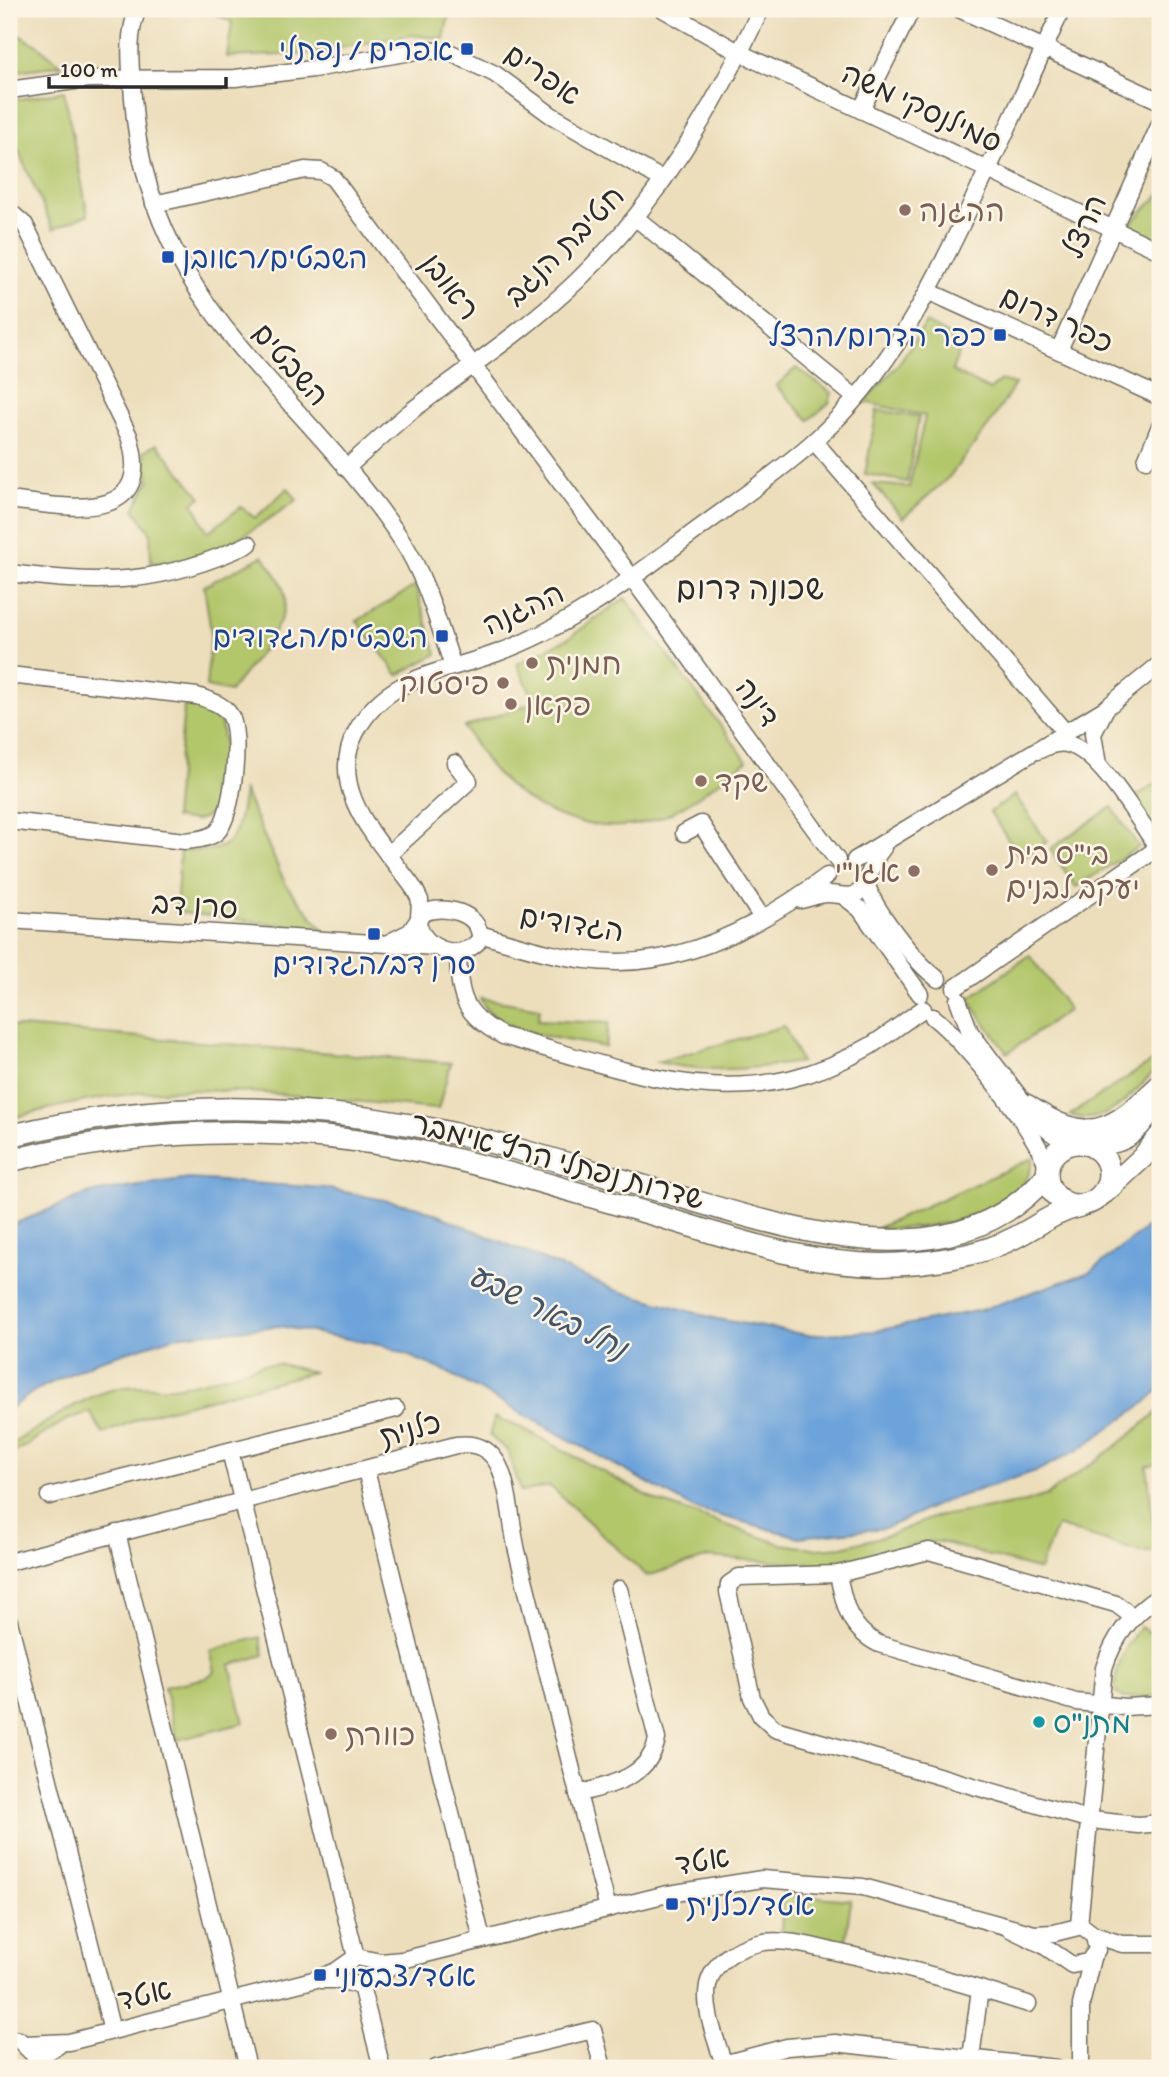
<svg xmlns="http://www.w3.org/2000/svg" width="1169" height="2077" font-family="Itim,'Playpen Sans Hebrew',sans-serif">
  <style>
    .green { fill: #b2c66a; stroke: #6e784a; stroke-width: 2 }
    .water { fill: #6ca3da; stroke: #4c6782; stroke-width: 2 }
    .lines { fill: none; stroke-linecap: round; stroke-linejoin: round }
    .minor-casing { stroke: #6f6a5d; stroke-width: 19 }
    .major-casing { stroke: #6f6a5d; stroke-width: 24 }
    .minor { stroke: #fff; stroke-width: 16 }
    .major { stroke: #fff; stroke-width: 21 }
    .transit-dot { fill: #1a4fb4; stroke: #fcf5e5; stroke-width: 2.5 }
    .education-dot { fill: #8d6e63; stroke: #fcf5e5; stroke-width: 2.5 }
    .culture-dot { fill: #0f9aa8; stroke: #fcf5e5; stroke-width: 2.5 }
    .labels { text-anchor: middle; dominant-baseline: central; stroke-width: 5; stroke-linejoin: round; paint-order: stroke }
    .transit-label { font-size: 30px; fill: #164399; stroke: #fcf5e5; text-anchor: end }
    .street-label { font-size: 30px; fill: #2b2b2b; stroke: #fcf5e5 }
    .education-label { font-size: 30px; fill: #785e54; stroke: #fcf5e5; text-anchor: start }
    .culture-label { font-size: 30px; fill: #0d838f; stroke: #fcf5e5; text-anchor: start }
    .neighbourhood-label { font-size: 32px; fill: #2b2b2b; stroke: #fcf5e5 }
    .water-label { font-size: 32px; font-style: italic; fill: #425568; stroke: #fcf5e5 }
  </style>
  <rect width="100%" height="100%" fill="#fcf5e5"/>
  <filter id="ink" filterUnits="userSpaceOnUse"><feTurbulence type="fractalNoise" baseFrequency=".0143" numOctaves="2"/><feDisplacementMap in="SourceGraphic" scale="14" xChannelSelector="R" yChannelSelector="G"/><feConvolveMatrix kernelMatrix="1 2 1 2 8 2 1 2 1" color-interpolation-filters="sRGB"/></filter>
  <filter id="wash" filterUnits="userSpaceOnUse"><feTurbulence type="fractalNoise" baseFrequency=".00686" numOctaves="4" result="noise"/><feDisplacementMap in="SourceGraphic" scale="28" xChannelSelector="R" yChannelSelector="G"/><feGaussianBlur stdDeviation="1.57" result="paint"/><feColorMatrix in="noise" values="0 0 0 0 0 0 0 0 0 0 0 0 0 0 0 0 0 1.4 0 .05"/><feComposite in="paint" operator="in"/></filter>
  <g filter="url(#wash)">
    <rect width="100%" height="100%" fill="#ecdebb"/>
    <g class="green">
      <polygon points="206,9 450,9 444,39 412,35 308,54 227,57 232,22"/>
      <polygon points="9,30 37,45 61,65 9,72"/>
      <polygon points="64,91 88,215 53,229 9,130 9,101"/>
      <polygon points="1160,194 1160,241 1128,226"/>
      <polygon points="926,323 962,343 952,371 990,390 1000,380 1015,384 992,421 950,476 903,518 873,484 909,487 925,416 864,402 897,366"/>
      <polygon points="796,368 832,393 829,403 809,420 776,386"/>
      <polygon points="877,410 919,417 907,482 865,474"/>
      <path d="M157 444 201 497 193 503 208 532 241 507 255 518 288 488 297 500C253 530 207 565 151 563L150 532 134 509 149 481 144 451Z"/>
      <path d="M263 556C273 570 284 582 285 599 288 625 245 671 230 692L206 687 211 632 204 586Z"/>
      <polygon points="415,586 437,654 398,675 357,621"/>
      <path d="M625 598 747 761C722 779 698 799 671 813 611 844 532 818 491 767 481 755 473 740 464 727L535 702 517 664 567 639Z"/>
      <path d="M184 706 204 707 219 715C226 741 233 814 197 820 190 821 181 819 174 818Z"/>
      <polygon points="1160,781 1160,839 1132,799"/>
      <path d="M244 791 286 885 323 930 176 912 180 850C235 854 236 840 244 791Z"/>
      <polygon points="1015,795 1047,842 1021,859 990,812"/>
      <polygon points="1112,807 1139,847 1076,887 1050,849"/>
      <polygon points="1030,955 1069,1010 1007,1053 968,999"/>
      <path d="M480 998 540 1008 538 1020 609 1023 605 1047C568 1039 495 1035 480 998Z"/>
      <path d="M9 1026 451 1063 438 1109C359 1103 278 1091 198 1090 135 1089 70 1102 9 1119Z"/>
      <path d="M784 1026 801 1062C751 1069 707 1074 657 1062Z"/>
      <path d="M1160 1056V1065C1137 1089 1107 1130 1070 1115Z"/>
      <path d="M1033 1158C1026 1219 923 1230 875 1229Z"/>
      <path d="M263 1364H280L314 1372 150 1414 103 1434 90 1412 66 1420 9 1456V1446L18 1440C49 1421 83 1396 119 1388 138 1384 154 1388 173 1387 203 1383 234 1373 263 1364Z"/>
      <polygon points="1160,1410 1160,1464 1147,1466 1156,1552 1140,1552 1057,1526 1039,1570 941,1542 925,1542 851,1563 787,1563 709,1557 647,1576 550,1486 521,1492 508,1451 490,1436 494,1417 522,1428 657,1501 781,1544 817,1549 842,1547 892,1534 934,1517 1025,1502 1047,1495 1119,1444"/>
      <path d="M1140 1627 1160 1638V1696L1124 1698 1116 1693C1113 1668 1125 1646 1140 1627Z"/>
      <polygon points="260,1637 264,1655 230,1665 244,1723 177,1740 164,1687 206,1678 215,1671 210,1651"/>
      <polygon points="783,1894 851,1900 845,1944 781,1934"/>
    </g>
    <polygon class="water" points="190,1179 325,1188 419,1207 615,1290 717,1319 808,1335 875,1331 981,1310 1090,1272 1160,1217 1160,1389 1145,1403 1078,1450 1039,1470 945,1501 886,1528 799,1537 695,1509 443,1370 385,1346 279,1326 181,1335 97,1361 36,1390 9,1409 9,1226 90,1193"/>
  </g>
  <g filter="url(#ink)">
    <g class="lines">
      <g class="minor-casing">
        <g id="minor">
          <path d="M138 9C126 36 131 69 133 98 147 307 297 383 401 539 426 576 438 624 453 666"/>
          <polyline points="663,9 740,53 1160,251"/>
          <polyline points="959,9 1160,101"/>
          <polyline points="9,90 89,79 235,78 313,69 423,50 449,52 495,74 551,115 663,180"/>
          <polyline points="861,110 912,9"/>
          <polyline points="154,204 305,170 321,171 333,178 632,578 837,860"/>
          <path d="M9 211 25 225 129 436C157 528 63 506 9 500"/>
          <polyline points="636,218 856,398"/>
          <polyline points="930,292 1160,397"/>
          <polyline points="1059,350 1160,124"/>
          <polyline points="814,441 1066,733"/>
          <polyline points="1146,460 1160,426"/>
          <path d="M346 468C367 450 388 430 410 412 466 369 526 330 577 281 657 204 714 108 761 9"/>
          <path d="M9 573C103 585 161 585 249 544"/>
          <path d="M9 675 197 696C209 700 223 704 230 715 242 733 233 817 217 832 209 839 195 840 185 841L9 821"/>
          <polyline points="1098,765 1093,734 1106,708"/>
          <polyline points="684,833 701,824 762,918"/>
          <polyline points="388,855 469,781 455,763"/>
          <polyline points="855,860 1106,708 1160,664"/>
          <path d="M866 880C869 905 917 964 938 979"/>
          <polyline points="845,897 860,909 920,994"/>
          <path d="M801 900C810 898 819 894 828 894 841 894 855 901 863 887 871 874 871 861 883 848"/>
          <path d="M419 918 420 900 415 890C384 845 324 792 356 732 386 675 443 673 497 653 573 626 636 575 701 527 739 499 779 472 814 441 890 374 934 284 976 194 1006 133 1034 71 1062 9"/>
          <polyline points="9,920 436,947"/>
          <path d="M480 934C523 947 571 962 616 962 693 963 767 921 827 876"/>
          <path d="M388 943 410 932 423 913C443 904 481 912 480 939 463 963 422 950 418 922"/>
          <path d="M458 952C459 996 462 1014 503 1036 634 1072 741 1122 870 1046 888 1035 905 1021 923 1009"/>
          <path d="M955 988 1158 848C1140 823 1098 749 1067 744 1056 742 1047 747 1037 751"/>
          <polyline points="958,1000 970,1032 1040,1124 1064,1142 1074,1143"/>
          <path d="M933 1017C963 1039 1040 1135 1048 1170"/>
          <polyline points="230,1451 356,1957"/>
          <polyline points="366,1470 482,1939"/>
          <polyline points="49,1496 396,1409"/>
          <polyline points="117,1533 248,2068"/>
          <path d="M9 1562 456 1445C471 1443 484 1445 494 1458 509 1476 511 1526 517 1551 547 1670 576 1790 608 1908"/>
          <path d="M838 1574C844 1605 849 1629 879 1644L1076 1702 1125 1707 1160 1705"/>
          <polyline points="1132,1616 1116,1604 929,1551 838,1574 739,1577 729,1584 728,1592 752,1698 761,1716 775,1729 1091,1820 1138,1825 1160,1823"/>
          <polyline points="9,1621 112,2031"/>
          <path d="M578 1794C611 1784 649 1778 657 1739L619 1589"/>
          <path d="M1079 1925 1104 1668C1114 1636 1132 1614 1160 1596"/>
          <polyline points="1094,1935 1122,1944 1160,1944"/>
          <polyline points="321,1980 339,1980 361,1986 398,1962"/>
          <polyline points="361,1986 382,2068"/>
          <polyline points="9,2039 19,2040 31,2052"/>
          <polyline points="25,2044 69,2042 313,1980 336,1971 356,1957 381,1962 402,1960 663,1895 762,1879 863,1887 1034,1934 1054,1933 1082,1926 1094,1935 1097,1950 1088,1962 1072,1965 1043,1945 1008,1928"/>
          <polyline points="971,2058 980,1989"/>
          <polyline points="723,2064 787,2047 835,2043 1056,2068"/>
          <polyline points="30,2068 45,2053 58,2046"/>
          <polyline points="436,2068 593,2030 603,2068"/>
          <path d="M725 2068C718 2044 703 2011 708 1985 714 1959 740 1946 764 1942 786 1939 810 1946 832 1951 898 1965 963 1983 1028 2004"/>
          <polyline points="1081,2068 1081,2005 1092,1958"/>
          <polyline points="1158,2068 1160,2066"/>
        </g>
      </g>
      <g class="major-casing">
        <g id="major">
          <path d="M1026 1105C1088 1147 1110 1134 1160 1085"/>
          <path d="M9 1136C141 1103 277 1101 411 1125 498 1140 583 1169 667 1193 785 1227 953 1288 1047 1175"/>
          <circle cx="1078" cy="1174" r="31"/>
          <path d="M1090 1145C1132 1144 1135 1130 1160 1100"/>
          <path d="M9 1161C140 1128 276 1124 409 1149 485 1164 559 1188 634 1209 718 1233 809 1269 898 1264 938 1262 980 1256 1016 1237 1039 1225 1053 1213 1080 1206"/>
          <polyline points="1104,1193 1142,1158 1160,1136"/>
        </g>
      </g>
      <use href="#minor" class="minor"/>
      <use href="#major" class="major"/>
    </g>
  </g>
  <g class="transit-dot">
    <rect x="460" y="42" width="14" height="14" rx="3.5"/>
    <rect x="161" y="250" width="14" height="14" rx="3.5"/>
    <rect x="993" y="328" width="14" height="14" rx="3.5"/>
    <rect x="435" y="629" width="14" height="14" rx="3.5"/>
    <rect x="367" y="927" width="14" height="14" rx="3.5"/>
    <rect x="665" y="1897" width="14" height="14" rx="3.5"/>
    <rect x="313" y="1968" width="14" height="14" rx="3.5"/>
  </g>
  <g class="education-dot">
    <circle cx="905" cy="210" r="7"/>
    <circle cx="532" cy="663" r="7"/>
    <circle cx="503" cy="683" r="7"/>
    <circle cx="511" cy="704" r="7"/>
    <circle cx="701" cy="781" r="7"/>
    <circle cx="992" cy="870" r="7"/>
    <circle cx="914" cy="871" r="7"/>
    <circle cx="331" cy="1734" r="7"/>
  </g>
  <circle class="culture-dot" cx="1039" cy="1722" r="7"/>
  <g class="labels">
    <g class="transit-label">
      <text x="453" y="49">אפרים / נפתלי</text>
      <text x="182" y="257" text-anchor="start">השבטים/ראובן</text>
      <text x="986" y="335">כפר הדרום/הרצל</text>
      <text x="428" y="636">השבטים/הגדודים</text>
      <text x="374" y="963" text-anchor="middle">סרן דב/הגדודים</text>
      <text x="686" y="1904" text-anchor="start">אטד/כלנית</text>
      <text x="334" y="1975" text-anchor="start">אטד/צבעוני</text>
    </g>
    <g class="street-label">
      <text transform="translate(543 74) rotate(34)">אפרים</text>
      <text transform="translate(922 107) rotate(25)">סמילנסקי משה</text>
      <text transform="translate(1084 226) rotate(-66)">הרצל</text>
      <text transform="translate(564 245) rotate(-45)">חטיבת הנגב</text>
      <text transform="translate(451 286) rotate(53)">ראובן</text>
      <text transform="translate(1057 319) rotate(25)">כפר דרום</text>
      <text transform="translate(291 364) rotate(49)">השבטים</text>
      <text transform="translate(523 608) rotate(-25)">ההגנה</text>
      <text transform="translate(758 702) rotate(54)">דינה</text>
      <text transform="translate(195 905) rotate(4)">סרן דב</text>
      <text transform="translate(572 923) rotate(9)">הגדודים</text>
      <text transform="translate(558 1160) rotate(15)">שדרות נפתלי הרץ אימבר</text>
      <text transform="translate(410 1429) rotate(-15)">כלנית</text>
      <text transform="translate(702 1860) rotate(-10)">אטד</text>
      <text transform="translate(144 1994) rotate(-14)">אטד</text>
    </g>
    <g class="education-label">
      <text x="919" y="210">ההגנה</text>
      <text x="546" y="663">חמנית</text>
      <text x="489" y="683" text-anchor="end">פיסטוק</text>
      <text x="525" y="704">פקאן</text>
      <text x="715" y="781">שקד</text>
      <text x="1006" y="853">בי"ס בית<tspan x="1006" dy="34">יעקב לבנים</tspan></text>
      <text x="900" y="871" text-anchor="end">אגו"י</text>
      <text x="345" y="1734">כוורת</text>
    </g>
    <g class="culture-label">
      <text x="1053" y="1722">מתנ"ס</text>
    </g>
    <g class="neighbourhood-label">
      <text x="750" y="588">שכונה דרום</text>
    </g>
    <g class="water-label">
      <text transform="translate(548 1311) rotate(27)">נחל באר שבע</text>
    </g>
  </g>
  <rect width="1169" height="2077" fill="none" stroke="#fcf5e5" stroke-width="35"/>
  <path d="M49 77v10h177v-10" fill="none" stroke="#2b2b2b" stroke-width="3.5"/>
  <text x="60" y="77" font-size="21" fill="#2b2b2b" stroke="#fcf5e5" stroke-width="5" paint-order="stroke">100 m</text>
</svg>
